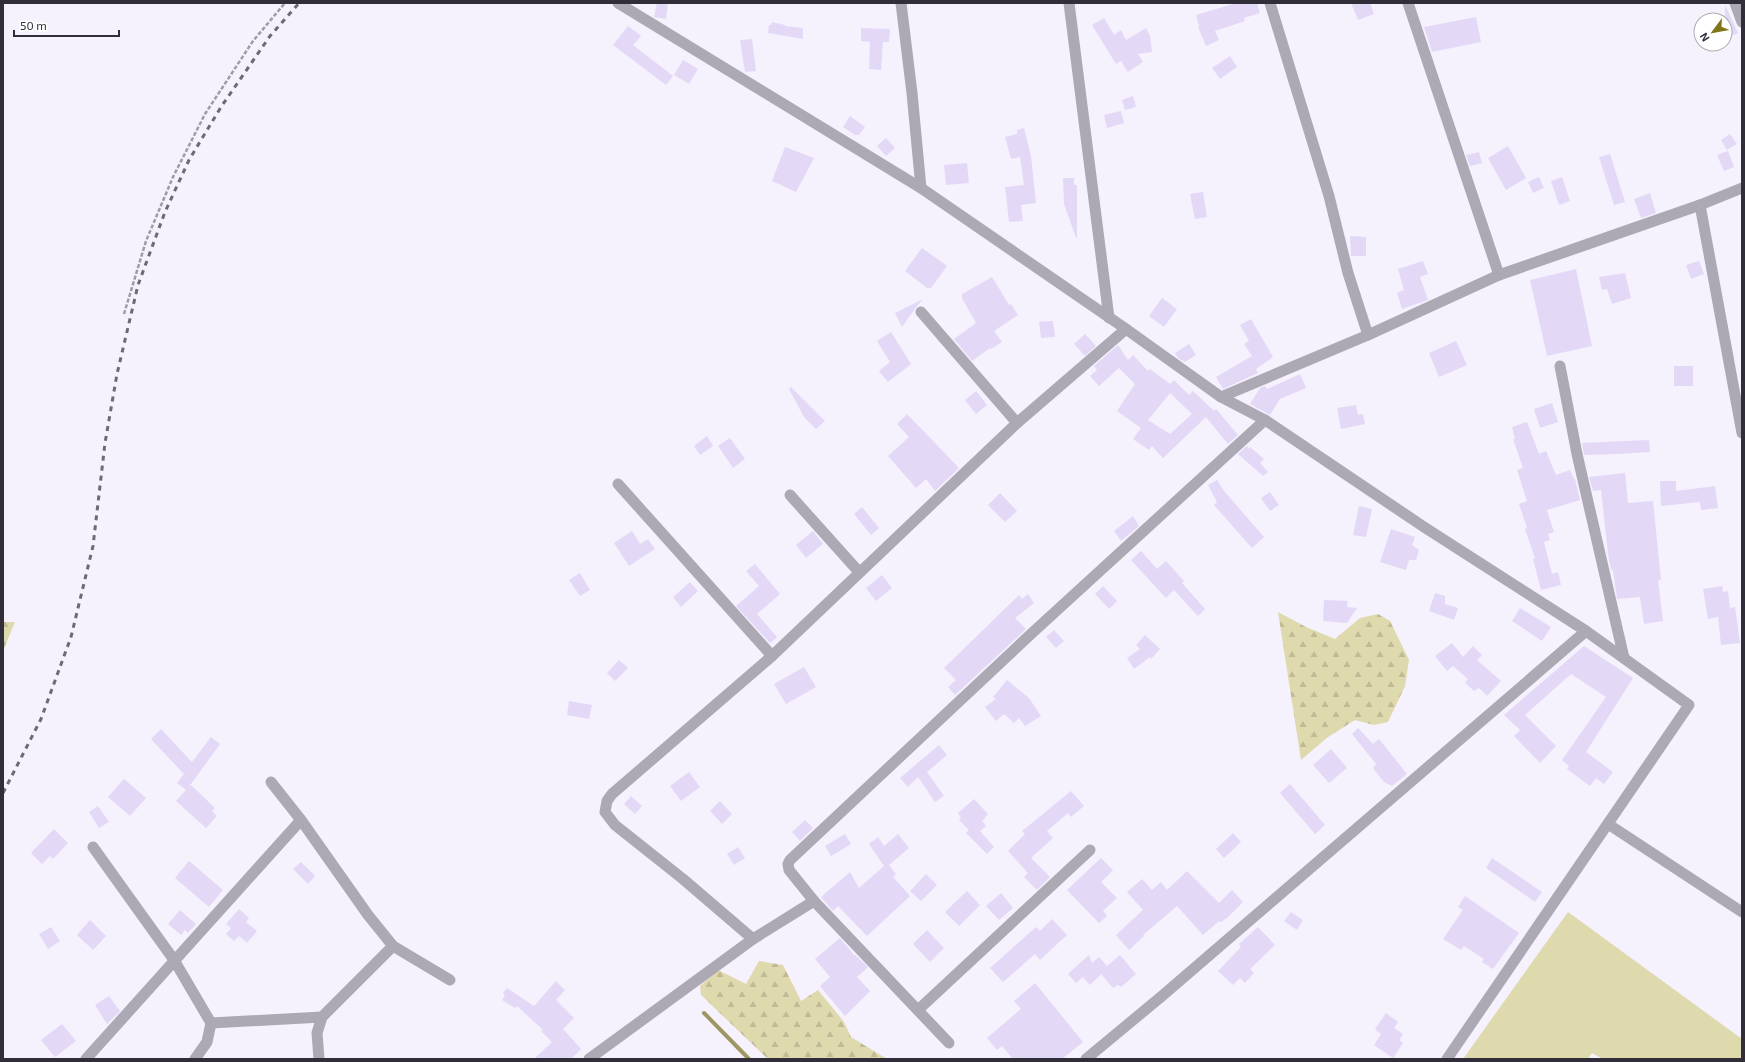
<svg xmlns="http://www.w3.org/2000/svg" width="1745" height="1062" font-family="'Exo 2',sans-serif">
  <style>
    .green { fill: #dfd9ae }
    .forest { fill: url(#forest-firs) }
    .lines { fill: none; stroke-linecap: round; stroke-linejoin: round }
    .stream { stroke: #9e9761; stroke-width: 4 }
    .building { fill: #e3d9f7; fill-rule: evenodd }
    .path { stroke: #9f9ba7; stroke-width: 2.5; stroke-dasharray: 4 2; stroke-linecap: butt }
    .minor { stroke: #aca8b4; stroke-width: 11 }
    .rail { stroke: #6d6975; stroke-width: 3; stroke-dasharray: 5 5; stroke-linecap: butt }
  </style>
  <defs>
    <pattern id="forest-firs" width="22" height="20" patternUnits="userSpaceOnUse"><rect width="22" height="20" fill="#dfd9ae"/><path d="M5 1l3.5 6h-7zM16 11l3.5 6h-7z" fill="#c0bb96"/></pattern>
  </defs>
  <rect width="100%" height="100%" fill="#f5f1fd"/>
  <polygon class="green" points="1568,912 1742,1039 1742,1059 1603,1059 1592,1053 1588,1059 1463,1059"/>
  <g class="forest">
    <polygon points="1278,612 1306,627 1335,639 1360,618 1378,614 1390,621 1409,660 1405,686 1388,722 1374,725 1355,720 1328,737 1301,760"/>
    <polygon points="3,622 15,622 3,651"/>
    <polygon points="759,961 783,965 801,1001 818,990 844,1022 851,1037 887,1059 768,1059 701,995 700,986 718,970 746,984"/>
  </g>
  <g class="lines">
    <polyline class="stream" points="704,1013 749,1059"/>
  </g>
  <g class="building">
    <polygon points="657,3 668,3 666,19 654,17"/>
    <polygon points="1236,3 1257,3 1260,13 1244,18 1245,21 1215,31 1219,40 1206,46 1198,27 1199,26 1196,15"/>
    <polygon points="1351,3 1370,3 1374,14 1358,20"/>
    <polygon points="1725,5 1738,33 1725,39"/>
    <polygon points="1476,17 1481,42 1432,52 1424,27"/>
    <polygon points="1104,18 1114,35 1121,30 1126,40 1146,28 1150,36 1152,52 1138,54 1143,62 1128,72 1121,61 1116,64 1092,25"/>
    <polygon points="772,22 785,25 785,26 803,28 803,39 768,33 769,25 771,25"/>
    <polygon points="628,26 641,36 633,45 673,76 666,85 613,45"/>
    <polygon points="861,28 890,29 889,42 883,42 881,70 869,69 870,42 861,41"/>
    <polygon points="752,39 756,71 745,72 740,40"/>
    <polygon points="1230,56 1237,67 1220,79 1212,68"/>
    <polygon points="683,60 698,69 689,84 674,75"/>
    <polygon points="1133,96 1136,107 1125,110 1122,100"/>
    <polygon points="1121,111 1124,123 1107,128 1104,115"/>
    <polygon points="850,116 865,127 859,135 855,135 843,127"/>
    <polygon points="1024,128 1031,156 1036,203 1021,205 1023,221 1009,222 1005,187 1024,185 1020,157 1011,159 1005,137 1017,134 1017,130"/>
    <polygon points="1730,134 1737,144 1727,150 1721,140"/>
    <polygon points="886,138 895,148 886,156 877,146"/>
    <polygon points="1508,146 1526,178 1506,190 1488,158"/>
    <polygon points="785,147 814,158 796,192 772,181"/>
    <polygon points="1728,151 1734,167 1724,171 1717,155"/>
    <polygon points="1479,152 1482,163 1470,166 1466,155"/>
    <polygon points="1610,154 1625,202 1614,205 1599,157"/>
    <polygon points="967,163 969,183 946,185 944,165"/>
    <polygon points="1539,177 1544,188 1533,193 1528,182"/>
    <polygon points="1562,177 1570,201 1559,205 1551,181"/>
    <polygon points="1063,178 1074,178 1074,185 1077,185 1077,237 1076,238 1064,204"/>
    <polygon points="1203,192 1207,217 1195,219 1190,194"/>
    <polygon points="1650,193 1656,213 1641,218 1634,199"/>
    <polygon points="1350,236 1366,237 1366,256 1351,256"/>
    <polygon points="922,248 947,266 931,288 927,288 905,271"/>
    <polygon points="1423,261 1428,274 1420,277 1428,300 1402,309 1397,293 1404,290 1398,269"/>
    <polygon points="1699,261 1704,274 1691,279 1686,265"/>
    <polygon points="1576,269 1592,346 1547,356 1530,280"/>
    <polygon points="1625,273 1631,298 1612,304 1607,289 1602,290 1599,277"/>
    <polygon points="992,277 1009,305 1011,304 1018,315 994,331 1002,342 991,349 990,348 972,361 954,339 976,323 962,298 962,294"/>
    <polygon points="1162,298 1177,309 1164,327 1149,316"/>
    <polygon points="923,299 916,307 902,327 895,313"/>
    <polygon points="1251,319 1273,357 1256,369 1258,373 1223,389 1216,377 1252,356 1244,344 1249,341 1240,325"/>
    <polygon points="1053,321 1055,337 1041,338 1039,322"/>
    <polygon points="891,332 911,364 888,382 879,371 890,362 877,341"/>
    <polygon points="1085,334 1096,346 1085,356 1074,344"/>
    <polygon points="1456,341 1467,365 1439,377 1429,353"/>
    <polygon points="1189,344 1196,355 1185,362 1178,358 1175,353"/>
    <path d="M1118 345 1128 360 1133 355 1148 371 1150 369 1170 384 1174 380 1189 395 1193 391 1214 411 1216 409 1238 435 1228 444 1206 417 1163 458 1152 446 1149 450 1133 439 1141 428 1117 411 1135 384 1119 368 1099 386 1090 376 1097 370 1094 366ZM1170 393 1192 414 1170 434 1148 420Z"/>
    <rect x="1674" y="366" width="19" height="20"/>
    <polygon points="1300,374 1306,388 1280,399 1270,415 1250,404 1260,388 1265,386 1267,389"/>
    <polygon points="791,387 825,421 816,429 804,417 789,389"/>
    <polygon points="976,391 987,405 976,414 965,400"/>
    <polygon points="1552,403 1558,422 1540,428 1534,409"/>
    <polygon points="1356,405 1358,415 1363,414 1365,424 1341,429 1337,408"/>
    <polygon points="907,414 959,468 935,491 926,479 916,488 888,456 909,437 897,424"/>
    <polygon points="1527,422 1539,454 1546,451 1556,475 1570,470 1574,479 1575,479 1580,500 1547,510 1554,532 1548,534 1550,540 1544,542 1552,574 1558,572 1561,585 1541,590 1533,559 1535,558 1525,529 1527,528 1519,504 1527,501 1517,470 1523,468 1513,439 1515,439 1512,427"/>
    <polygon points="707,436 713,446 700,455 694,446"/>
    <polygon points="730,438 745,459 733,468 718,446"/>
    <polygon points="1649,440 1650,452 1617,454 1584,455 1582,443"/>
    <polygon points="1247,446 1249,449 1250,447 1264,459 1260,463 1268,472 1263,476 1238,454"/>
    <polygon points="1625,473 1628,503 1653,501 1661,580 1658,580 1663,621 1644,624 1640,597 1617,599 1613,570 1611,570 1608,554 1601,490 1593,491 1589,477"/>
    <polygon points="1217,480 1224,491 1264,537 1252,548 1214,505 1217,502 1208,485"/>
    <polygon points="1660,481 1676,481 1676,491 1715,486 1718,508 1701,510 1700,502 1661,506"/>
    <polygon points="1270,492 1279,505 1270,511 1261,498"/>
    <polygon points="1000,493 1017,511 1005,522 988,505"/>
    <polygon points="1359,506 1372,509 1366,537 1353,535"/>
    <polygon points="862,507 879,528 871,535 854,514"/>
    <polygon points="1133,516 1139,526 1121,541 1114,531"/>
    <polygon points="1391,529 1415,537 1412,545 1419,550 1416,560 1409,560 1406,570 1380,562"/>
    <polygon points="632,531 640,544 648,539 655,549 629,566 614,543"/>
    <polygon points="813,531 823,544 806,558 796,545"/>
    <polygon points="1141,551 1157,569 1166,561 1184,581 1182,583 1205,609 1198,616 1174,590 1166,598 1131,560"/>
    <polygon points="755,564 780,594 757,614 777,637 770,643 736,606 759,586 746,571"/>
    <polygon points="580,573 590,590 580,596 569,580"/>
    <polygon points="882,575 892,588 876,601 866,588"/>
    <polygon points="690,582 698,591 681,607 673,597"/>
    <polygon points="1103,586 1117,601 1109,609 1095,594"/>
    <polygon points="1722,586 1723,592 1728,591 1730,608 1735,607 1740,643 1721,645 1718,617 1708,619 1703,589"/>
    <polygon points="1435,593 1445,596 1445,604 1458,608 1454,620 1429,611"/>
    <polygon points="1028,594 1034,603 1015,618 1026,629 955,695 948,687 956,680 944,668 1019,595 1022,599"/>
    <polygon points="1324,600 1348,601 1347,607 1357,608 1347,623 1323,621"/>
    <polygon points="1520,608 1551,627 1542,641 1512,621"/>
    <polygon points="1054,630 1064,641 1056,648 1046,637"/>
    <polygon points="1145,635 1160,649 1151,659 1150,657 1134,669 1127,658 1140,649 1136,645"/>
    <polygon points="1452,643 1463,657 1473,646 1482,655 1477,660 1501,681 1487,696 1479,688 1474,691 1465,683 1468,679 1453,666 1447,671 1435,656"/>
    <polygon points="1584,646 1633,678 1586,752 1613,772 1604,784 1596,778 1590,786 1567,769 1569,766 1562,760 1606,697 1571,674 1525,715 1556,746 1540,763 1514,736 1520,730 1504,715"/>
    <polygon points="619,660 628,668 615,681 607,673"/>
    <polygon points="804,667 816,687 786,704 774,684"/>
    <polygon points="1007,680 1029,698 1041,716 1025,726 1019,718 1014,723 1004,714 996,721 985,707 996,699 993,697"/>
    <polygon points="569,701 592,705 589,719 567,715"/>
    <polygon points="1358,728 1373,744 1379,739 1407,774 1392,786 1384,782 1373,768 1376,764 1352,734"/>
    <polygon points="161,729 192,762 211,737 220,744 188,788 191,785 215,808 212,811 217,816 206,828 176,801 186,790 177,783 184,774 151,739"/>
    <polygon points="939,745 947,755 927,772 944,796 935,802 918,777 908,787 900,778"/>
    <polygon points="1331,749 1347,768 1329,783 1313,765"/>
    <polygon points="689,772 700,787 681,801 670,786"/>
    <polygon points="124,779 146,798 130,816 108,797"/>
    <polygon points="1290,784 1325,825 1315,834 1280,793"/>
    <polygon points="1071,791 1084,806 1071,817 1068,813 1047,831 1053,838 1031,858 1050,877 1037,890 1024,877 1028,873 1008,851 1025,834 1022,831"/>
    <polygon points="631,796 642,806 635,814 624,804"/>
    <polygon points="974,799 988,814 982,821 986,826 980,831 994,847 987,854 966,833 969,830 959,820 961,818 958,813"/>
    <polygon points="720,801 732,814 722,824 710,811"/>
    <polygon points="98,806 109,822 99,828 89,812"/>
    <polygon points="805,820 813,828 800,841 792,832"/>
    <polygon points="54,829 68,843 53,859 50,856 42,864 31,853"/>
    <polygon points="1233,833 1241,842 1224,858 1216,849"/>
    <polygon points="845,834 851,844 831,856 825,846"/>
    <polygon points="898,834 909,848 889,865 896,874 893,877 910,896 867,936 838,906 833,911 821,897 850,872 859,888 884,866 869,844 878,837 884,846"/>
    <polygon points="738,847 745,858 734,865 727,854"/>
    <polygon points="1101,858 1113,870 1101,882 1117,898 1103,911 1107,916 1099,923 1067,890"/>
    <polygon points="1492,858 1542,892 1535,902 1486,868"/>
    <polygon points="189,861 223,890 209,907 175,878"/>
    <polygon points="301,862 315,876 308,884 293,869"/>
    <polygon points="1187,871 1219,903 1232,890 1243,902 1228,917 1221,922 1219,921 1203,935 1177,906 1143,935 1144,936 1129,950 1116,935 1143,910 1127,892 1142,879 1152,890 1161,882 1167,890"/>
    <polygon points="926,874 937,885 921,901 910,891"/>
    <polygon points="967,891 980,905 959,926 945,912"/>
    <polygon points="1001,893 1013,908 999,920 986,906"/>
    <polygon points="1465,896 1519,933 1493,969 1482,962 1484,959 1464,946 1461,950 1443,939 1463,910 1458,907"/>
    <polygon points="239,909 249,918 246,922 257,931 247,943 239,936 234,941 226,934 231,928 226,924"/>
    <polygon points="180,910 196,924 188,933 185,930 181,935 168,924"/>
    <polygon points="1291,912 1303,920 1297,930 1284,921"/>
    <polygon points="1052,919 1067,935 1040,960 1035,954 1003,982 990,968 1036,927 1040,931"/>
    <polygon points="90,920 106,936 93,950 77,935"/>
    <polygon points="51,927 60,941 48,949 39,934"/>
    <polygon points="1258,927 1275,945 1250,969 1254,973 1245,983 1240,978 1233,985 1218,971 1241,947 1239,944"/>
    <polygon points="927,930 944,948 930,962 913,944"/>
    <polygon points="840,938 854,955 855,955 868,967 857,977 870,991 845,1016 820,986 830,977 815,959"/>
    <polygon points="1089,955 1092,963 1099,957 1107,966 1120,955 1136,974 1121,987 1118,985 1113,988 1101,974 1090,985 1083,977 1076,983 1068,974"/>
    <polygon points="556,981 565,990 556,1000 574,1018 563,1029 581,1049 571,1059 534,1059 552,1042 541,1031 543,1030 517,1006 515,1008 502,1000 505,995 503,993 507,988 534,1006"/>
    <polygon points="1035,983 1083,1042 1062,1059 1013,1059 1002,1046 997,1050 987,1038 1021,1009 1014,1001"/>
    <polygon points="109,996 120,1011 107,1024 95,1005"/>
    <polygon points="1386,1013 1398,1022 1394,1028 1403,1034 1399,1040 1403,1043 1393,1058 1374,1045 1381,1034 1375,1029"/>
    <polygon points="62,1024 76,1041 55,1057 41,1040"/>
  </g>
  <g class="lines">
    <polyline class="path" points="124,314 146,241 173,177 205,114 253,41 285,3"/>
    <g class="minor">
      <polyline points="618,3 921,188 1126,329 1221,397 1265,420 1424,527 1586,631 1689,705 1447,1059"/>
      <polyline points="901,3 912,93 921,188"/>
      <polyline points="1069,3 1109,318"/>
      <polyline points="1270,3 1329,196 1348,273 1368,335"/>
      <polyline points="1408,3 1499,275"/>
      <polyline points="1735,3 1742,22"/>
      <polyline points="1700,205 1742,433"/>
      <polyline points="921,312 1017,423"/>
      <polyline points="1560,366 1577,454 1624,658"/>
      <polyline points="1221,397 1368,335 1499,275 1700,205 1742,188"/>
      <polyline points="618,484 772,656"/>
      <polyline points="790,495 859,572"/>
      <polyline points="271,782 301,820 368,915 393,946 450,980"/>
      <polyline points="1608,824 1742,912"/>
      <polyline points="93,847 174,960 211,1023 207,1042 195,1059"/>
      <polyline points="753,939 683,879 615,825 605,812 607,801 612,794 772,656 1017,423 1126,329"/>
      <polyline points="918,1010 1090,850"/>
      <polyline points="211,1023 322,1017"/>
      <polyline points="949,1043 814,901 789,870 788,864 790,860 1031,634 1265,420"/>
      <polyline points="86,1059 301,820"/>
      <polyline points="319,1059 317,1033 322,1017 393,946"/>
      <polyline points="589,1059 753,939 814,901"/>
      <polyline points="1086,1059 1162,996 1586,631"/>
    </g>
    <polyline class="rail" points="3,793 41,719 71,637 93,546 105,443 117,374 138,285 165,212 189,160 221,107 270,36 299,3"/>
  </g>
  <rect width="1745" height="1062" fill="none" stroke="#312d39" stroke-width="8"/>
  <g transform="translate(1713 32) rotate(238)"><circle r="19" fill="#ffffff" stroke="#adabb0"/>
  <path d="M0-3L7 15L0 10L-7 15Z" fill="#807416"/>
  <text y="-6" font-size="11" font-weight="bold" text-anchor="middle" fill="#312d39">N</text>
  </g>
  <path d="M14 30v6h105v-6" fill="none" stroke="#312d39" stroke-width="2"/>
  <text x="20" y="30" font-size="12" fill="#312d39" stroke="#ffffff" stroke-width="3" paint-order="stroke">50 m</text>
</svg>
